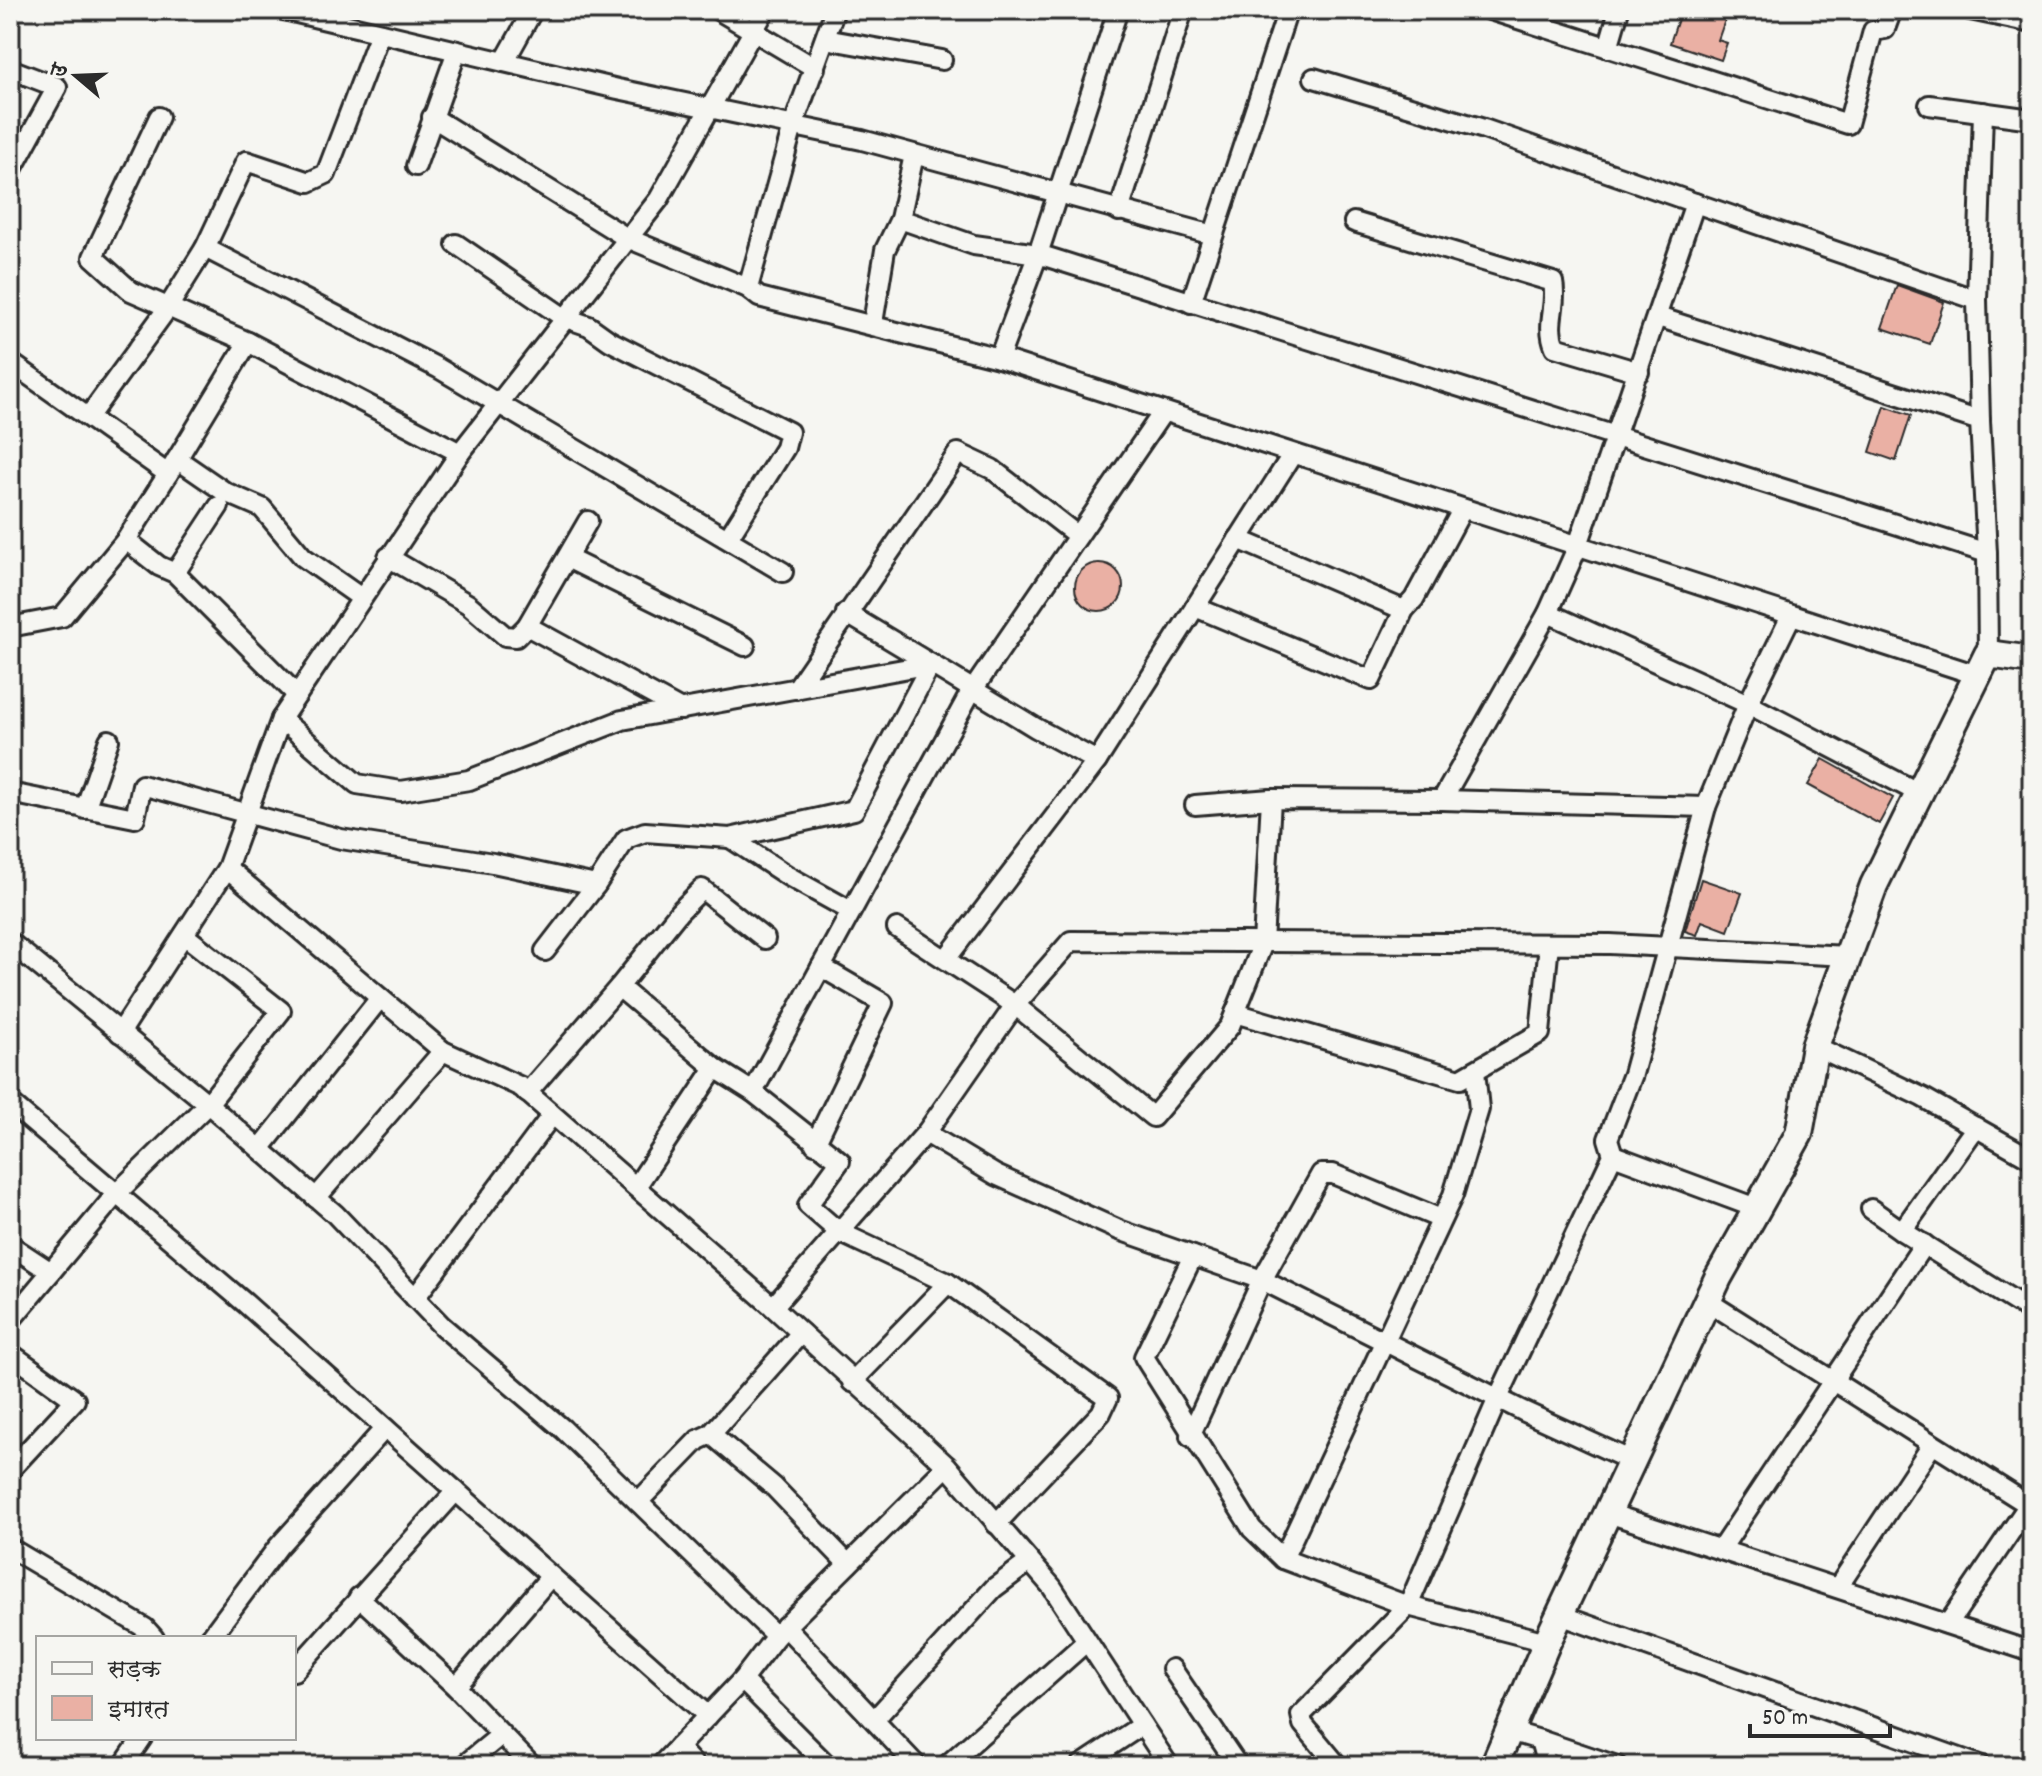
<svg xmlns="http://www.w3.org/2000/svg" width="2042" height="1776" font-family="Dekko,'Playpen Sans Deva',sans-serif">
  <style>
    .building { fill: #eab0a4; stroke: #2b2b2b; stroke-width: 2 }
    .lines { fill: none; stroke-linecap: round; stroke-linejoin: round }
    .street-casing { stroke: #2b2b2b; stroke-width: 24 }
    .secondary-casing { stroke: #2b2b2b; stroke-width: 32 }
    .street { stroke: #f6f6f2; stroke-width: 18 }
    .secondary { stroke: #f6f6f2; stroke-width: 26 }
  </style>
  <rect width="100%" height="100%" fill="#f6f6f2"/>
  <filter id="ink" filterUnits="userSpaceOnUse"><feTurbulence type="fractalNoise" baseFrequency=".0125" numOctaves="2"/><feDisplacementMap in="SourceGraphic" scale="16" xChannelSelector="R" yChannelSelector="G"/><feConvolveMatrix kernelMatrix="1 2 1 2 8 2 1 2 1" color-interpolation-filters="sRGB"/></filter>
  <g filter="url(#ink)">
    <g class="building">
      <polygon points="1681,10 1719,10 1716,17 1725,20 1718,40 1727,43 1721,60 1670,43"/>
      <polygon points="1897,285 1944,302 1930,344 1882,328"/>
      <polygon points="1885,406 1911,415 1896,461 1870,452"/>
      <circle cx="1099" cy="587" r="24"/>
      <polygon points="1823,759 1893,798 1879,824 1808,785"/>
      <polygon points="1701,879 1742,893 1728,931 1702,921 1697,935 1685,931"/>
    </g>
    <g class="lines">
      <g class="street-casing">
        <g id="street">
          <polyline points="284,10 618,89 862,140 1213,235"/>
          <polyline points="718,10 815,68"/>
          <polyline points="1490,10 1848,124 1873,31 1885,29 1892,10"/>
          <polyline points="1970,10 2032,23"/>
          <polyline points="825,39 942,60"/>
          <polyline points="1608,48 1619,10"/>
          <polyline points="504,62 533,10"/>
          <polyline points="10,69 57,87 10,173"/>
          <polyline points="1929,105 2032,119"/>
          <polyline points="159,117 93,257 131,291 248,342"/>
          <polyline points="432,117 627,238 748,288 759,297 999,358 1977,675"/>
          <polyline points="416,166 457,51"/>
          <polyline points="1695,203 1977,300 1980,421"/>
          <polyline points="1119,211 1183,10"/>
          <polyline points="900,219 974,245 1038,254 1118,10"/>
          <path d="M1354 222 1553 282C1558 306 1545 323 1555 347L1639 372"/>
          <polyline points="456,244 563,317 589,326 610,341 789,432 785,448 728,538"/>
          <polyline points="205,248 438,368 783,572"/>
          <polyline points="748,288 793,126 835,10"/>
          <polyline points="1977,300 1983,112"/>
          <polyline points="1191,303 1288,10"/>
          <polyline points="1658,317 1980,421 1987,553"/>
          <polyline points="873,323 885,250 900,219 914,155"/>
          <polyline points="999,358 1038,254 1987,553 1988,654"/>
          <polyline points="10,362 168,474 248,342 460,453 281,719 227,868 120,1033"/>
          <polyline points="89,416 167,309 205,248 246,161 309,182 326,174 380,33"/>
          <polyline points="460,453 659,199 765,10"/>
          <polyline points="177,459 225,492 262,508 303,557 360,597"/>
          <polyline points="1238,539 1404,610"/>
          <polyline points="126,540 159,566 175,573 297,695"/>
          <polyline points="388,557 468,604 505,636 516,637 527,626 588,521"/>
          <polyline points="567,558 745,646"/>
          <polyline points="175,573 219,506"/>
          <polyline points="1195,607 1371,680 1404,610 1414,599 1462,510"/>
          <polyline points="1548,613 1748,704 1919,793"/>
          <polyline points="527,626 681,710"/>
          <polyline points="10,627 62,617 126,540 168,474"/>
          <polyline points="796,689 958,453 992,469 1078,536"/>
          <polyline points="281,719 357,784 401,791 469,780 622,720 931,664 1036,728 1097,761"/>
          <polyline points="10,793 135,818 142,785 341,839 493,863 596,885 626,839 645,832 730,838 854,810 931,664 846,613"/>
          <polyline points="1195,805 1271,799"/>
          <polyline points="1706,807 1748,704 1791,616"/>
          <polyline points="85,809 109,740"/>
          <polyline points="730,838 788,876 851,911"/>
          <polyline points="227,868 443,1051 521,1087 773,1307 947,1466 776,1636 742,1680 660,1766"/>
          <polyline points="897,928 1015,1005 1153,1117 1230,1026 1263,943 1271,799 1442,800 1548,613 1577,548 1695,203 1484,129 1314,78"/>
          <polyline points="10,942 208,1104 335,1214 442,1326 563,1429 776,1636"/>
          <polyline points="545,951 596,885"/>
          <polyline points="946,959 1097,761 1292,455"/>
          <polyline points="619,987 679,912 702,889 765,939"/>
          <polyline points="1235,1013 1460,1079 1540,1033 1549,944"/>
          <polyline points="1815,1046 1922,1097 2032,1159"/>
          <polyline points="1475,1071 1479,1109 1453,1195 1283,1559 1408,1606 1547,1642"/>
          <polyline points="753,1092 840,1161 808,1205 839,1232 948,1283 1108,1398 1101,1413 996,1524"/>
          <polyline points="527,1093 619,987 715,1068"/>
          <polyline points="10,1103 245,1303 708,1716"/>
          <polyline points="1976,1127 1902,1231 2032,1312"/>
          <polyline points="926,1133 996,1175 1119,1230 1262,1280 1523,1411 1632,1461"/>
          <polyline points="815,1144 883,1003 821,967"/>
          <polyline points="260,1149 380,998"/>
          <polyline points="1613,1155 1756,1208"/>
          <polyline points="636,1187 715,1068 753,1092 968,697 1163,412"/>
          <polyline points="316,1198 443,1051"/>
          <polyline points="1871,1209 1902,1231"/>
          <polyline points="10,1245 51,1272"/>
          <polyline points="1193,1256 1144,1357 1252,1529 1283,1559"/>
          <polyline points="415,1298 552,1115"/>
          <polyline points="1707,1301 2032,1507"/>
          <polyline points="773,1307 926,1133 1015,1005 1071,941 1610,944 1848,956"/>
          <polyline points="10,1321 117,1193 208,1104 281,1011 184,935"/>
          <polyline points="10,1353 75,1400 10,1470"/>
          <polyline points="852,1382 948,1283"/>
          <polyline points="711,1434 774,1487 848,1564"/>
          <polyline points="1190,1436 1262,1280 1321,1174 1333,1174 1441,1219"/>
          <polyline points="947,1466 1052,1587 1169,1766"/>
          <polyline points="638,1502 698,1440 711,1434 801,1333"/>
          <polyline points="1608,1513 2032,1652"/>
          <polyline points="10,1548 145,1628 154,1638"/>
          <polyline points="1721,1549 1924,1244"/>
          <polyline points="1838,1587 1932,1445"/>
          <polyline points="359,1597 456,1687 532,1766"/>
          <polyline points="1560,1615 1982,1766"/>
          <polyline points="1948,1624 2032,1500"/>
          <polyline points="785,1626 917,1766"/>
          <polyline points="210,1638 278,1547 385,1428"/>
          <polyline points="1172,1669 1238,1766"/>
          <polyline points="294,1671 456,1491"/>
          <polyline points="742,1680 828,1766"/>
          <polyline points="456,1687 551,1576"/>
          <polyline points="875,1719 994,1588 1029,1562"/>
          <polyline points="1509,1731 1540,1740 1547,1766"/>
          <polyline points="1540,1740 1617,1766"/>
          <polyline points="678,1747 695,1766"/>
          <polyline points="123,1766 142,1738"/>
          <polyline points="463,1766 501,1735"/>
          <polyline points="946,1766 1086,1642"/>
          <polyline points="1080,1766 1142,1725"/>
          <polyline points="1338,1766 1303,1724 1301,1715 1408,1606 1498,1398 1613,1155 1608,1139 1633,1074 1706,807 1442,800"/>
        </g>
      </g>
      <g class="secondary-casing">
        <polyline id="secondary" points="1494,1766 1547,1642 1718,1278 1799,1134 1815,1046 1874,885 1988,654 2032,660"/>
      </g>
      <use href="#street" class="street"/>
      <use href="#secondary" class="secondary"/>
    </g>
  </g>
  <rect width="2042" height="1776" fill="none" stroke="#f6f6f2" stroke-width="40"/>
  <rect x="20" y="20" width="2002" height="1736" fill="none" stroke="#2b2b2b" stroke-width="3" filter="url(#ink)"/>
  <rect x="36" y="1636" width="260" height="104" fill="#f6f6f2" stroke="#a5a5a2" stroke-width="2"/>
  <rect x="52" y="1662" width="40" height="12" fill="#f6f6f2" stroke="#a5a5a2" stroke-width="2"/>
  <text x="108" y="1676" font-size="24" fill="#2b2b2b">सड़क</text>
  <rect x="52" y="1696" width="40" height="24" fill="#eab0a4" stroke="#a5a5a2" stroke-width="2"/>
  <text x="108" y="1716" font-size="24" fill="#2b2b2b">इमारत</text>
  <g transform="translate(76 76) rotate(289)" stroke="#f6f6f2" stroke-width="6" paint-order="stroke">
  <path d="M0-6L14 30L0 20L-14 30Z" fill="#2b2b2b"/>
  <text y="-12" font-size="22" font-weight="bold" text-anchor="middle" fill="#2b2b2b">उ</text>
  </g>
  <path d="M1750 1724v12h140v-12" fill="none" stroke="#2b2b2b" stroke-width="4"/>
  <text x="1762" y="1724" font-size="24" fill="#2b2b2b" stroke="#f6f6f2" stroke-width="6" paint-order="stroke">50 m</text>
</svg>
